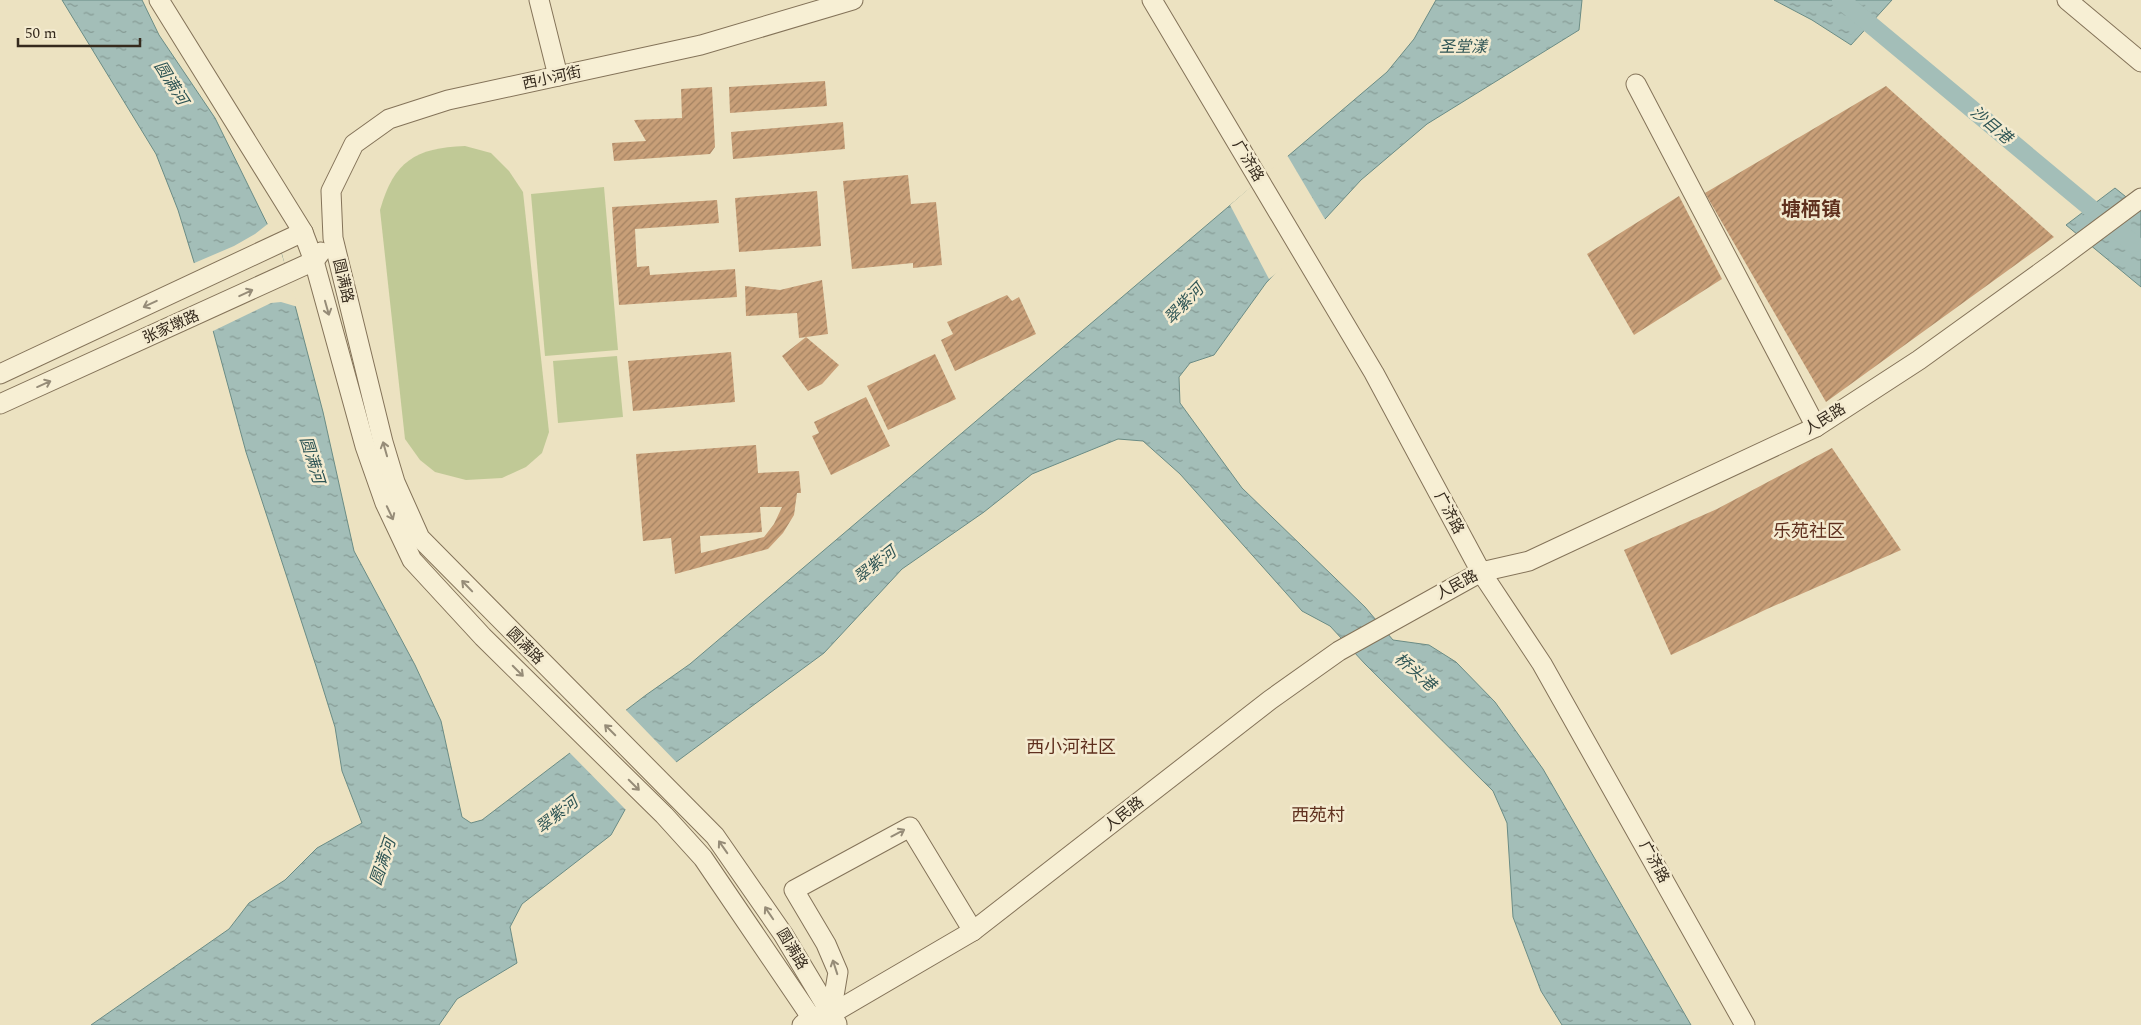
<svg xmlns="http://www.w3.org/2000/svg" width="2141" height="1025" font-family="Spectral,'Noto Sans SC',serif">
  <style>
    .garden { fill: #c0c996 }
    .water { fill: url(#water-ripples); stroke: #6b8c85 }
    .pier { fill: #ece2c1 }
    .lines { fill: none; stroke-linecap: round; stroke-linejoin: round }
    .canal { stroke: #a3beb8; stroke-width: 18 }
    .building { fill: url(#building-hatch); fill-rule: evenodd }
    .minor-casing { stroke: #847359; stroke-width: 21 }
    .minor { stroke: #f7efd4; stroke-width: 19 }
    .oneway { stroke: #968c78 }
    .labels { text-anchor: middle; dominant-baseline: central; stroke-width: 5; stroke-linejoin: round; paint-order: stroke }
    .street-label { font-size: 15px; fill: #352a1d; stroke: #f4ebd0 }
    .water-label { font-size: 16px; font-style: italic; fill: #2d5454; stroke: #f4ebd0 }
    .quarter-label { font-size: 18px; fill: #5f301e; stroke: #f4ebd0 }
    .district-label { font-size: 20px; font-weight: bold; fill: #5f301e; stroke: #f4ebd0 }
  </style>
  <defs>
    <pattern id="water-ripples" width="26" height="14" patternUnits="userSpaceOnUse" patternTransform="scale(1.25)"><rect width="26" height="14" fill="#a3beb8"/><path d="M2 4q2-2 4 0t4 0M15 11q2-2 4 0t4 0" fill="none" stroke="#869b95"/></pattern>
    <pattern id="building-hatch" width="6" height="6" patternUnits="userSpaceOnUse" patternTransform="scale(1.25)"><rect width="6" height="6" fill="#c89f78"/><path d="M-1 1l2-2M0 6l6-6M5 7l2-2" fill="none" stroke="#a38262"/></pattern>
  </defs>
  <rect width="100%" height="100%" fill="#ece2c1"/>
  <g class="garden">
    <path d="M465 146 491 153 509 171 523 192 549 432 542 453 526 467 502 478 466 480 435 472 420 460 405 439 380 210C394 161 415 148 465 146Z"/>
    <polygon points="604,187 618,350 545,356 531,194"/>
    <polygon points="617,356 623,417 558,423 553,361"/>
  </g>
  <g class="water">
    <polygon points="62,0 142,0 159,35 215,118 281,252 323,412 354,551 415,665 441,721 462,817 471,823 482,820 646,695 690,664 1387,72 1414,39 1436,0 1582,0 1579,30 1427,124 1361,180 1266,283 1214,355 1190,363 1179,377 1180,403 1242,488 1365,607 1393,640 1429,645 1456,662 1495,702 1543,769 1691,1025 1562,1025 1541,991 1513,917 1507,823 1493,791 1365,664 1330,626 1302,611 1180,474 1143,441 1118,439 1032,474 984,512 902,569 824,653 645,785 626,808 611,835 522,904 510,927 517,963 457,999 439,1025 91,1025 229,929 249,903 285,880 317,848 362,823 342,771 335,727 316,666 246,452 198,275 178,210 156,154"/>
    <polygon points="1774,0 1892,0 1851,45 1812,20"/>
    <polygon points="2115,188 2141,209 2141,287 2066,225"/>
  </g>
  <g class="pier">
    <polygon points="1287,155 1326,221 1284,267 1269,279 1230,205"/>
    <polygon points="269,223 277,239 298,307 281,302 271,303 211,332 192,264 234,246 255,234"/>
    <polygon points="624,708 679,765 647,787 627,811 568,751"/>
  </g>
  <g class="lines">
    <polyline class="canal" points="1841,0 2141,250"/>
  </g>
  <g class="building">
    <polygon points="825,81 827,106 730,113 729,87"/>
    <polygon points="1886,86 2054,237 1826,402 1705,193"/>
    <polygon points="712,87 715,147 710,154 614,161 612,143 646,141 634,120 682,118 681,89"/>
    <polygon points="843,122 845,149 733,159 731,132"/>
    <polygon points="908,175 911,204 936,202 942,265 913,268 913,263 852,269 843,181"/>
    <polygon points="817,191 821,246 739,252 735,198"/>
    <polygon points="1679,196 1722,279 1634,335 1587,254"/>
    <polygon points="717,200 719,223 635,229 637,267 649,266 650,275 735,269 737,297 619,305 612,207"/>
    <polygon points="822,280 828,334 799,338 797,313 746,316 745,286 780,290"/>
    <polygon points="1007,295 1012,301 1019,297 1036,334 955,371 941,340 953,334 947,322"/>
    <polygon points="806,337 839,365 822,384 808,391 782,356"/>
    <polygon points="731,352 735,402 633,411 628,361"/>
    <polygon points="935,354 956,399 888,430 867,386"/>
    <polygon points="866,397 890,446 831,475 812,436 819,433 814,422"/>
    <path d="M756 445 758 473 799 471 801 493H797L794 515 783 533 768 549 675 574 671 538 643 541 636 454ZM760 507H782L774 524 764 537 701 553 700 536 762 532Z"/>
    <polygon points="1832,448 1901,550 1767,609 1671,655 1624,550 1717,509"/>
  </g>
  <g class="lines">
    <g class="minor-casing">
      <g id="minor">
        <polyline points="159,0 303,232 314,261 365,446 385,503 412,560 483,637 664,815 703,858 811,1017 813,1025"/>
        <polyline points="539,0 558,76"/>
        <polyline points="1152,0 1374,373 1481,572 1542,664 1745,1025"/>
        <polyline points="2067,0 2141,62"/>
        <polyline points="1636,84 1816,427"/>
        <polyline points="0,374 303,232"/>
        <polyline points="0,404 314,261 321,252"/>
        <polyline points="828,1019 831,1014 838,972 826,944 794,890 910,827 973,931"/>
        <polyline points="837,1024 783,934 715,836 420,538 395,482 383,442 333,238 331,191 354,144 389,119 448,100 701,45 853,0"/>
        <polyline points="802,1025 811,1017 831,1014 973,931 1270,700 1339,651 1481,572 1529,561 1816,427 1919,360 2055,262 2141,198"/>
      </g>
    </g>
    <use href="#minor" class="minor"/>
  </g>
  <defs><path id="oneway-shaft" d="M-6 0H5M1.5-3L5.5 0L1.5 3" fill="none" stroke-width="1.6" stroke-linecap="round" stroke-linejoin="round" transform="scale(1.25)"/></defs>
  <g class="oneway">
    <use href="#oneway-shaft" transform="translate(246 293) rotate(-25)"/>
    <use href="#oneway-shaft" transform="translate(150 304) rotate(155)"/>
    <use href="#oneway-shaft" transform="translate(327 308) rotate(74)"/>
    <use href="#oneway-shaft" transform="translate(44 384) rotate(-24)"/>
    <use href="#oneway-shaft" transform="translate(385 449) rotate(-106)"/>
    <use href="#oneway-shaft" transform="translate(390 513) rotate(65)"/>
    <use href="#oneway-shaft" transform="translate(467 586) rotate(-134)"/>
    <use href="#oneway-shaft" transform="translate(518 671) rotate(45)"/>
    <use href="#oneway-shaft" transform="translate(610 730) rotate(-135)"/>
    <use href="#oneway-shaft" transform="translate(634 785) rotate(45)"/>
    <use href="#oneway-shaft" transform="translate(898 833) rotate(-28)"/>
    <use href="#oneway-shaft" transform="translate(723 847) rotate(-125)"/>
    <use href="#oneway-shaft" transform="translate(769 913) rotate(-124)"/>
    <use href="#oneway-shaft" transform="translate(835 967) rotate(-108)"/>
  </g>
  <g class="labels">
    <g class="street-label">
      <text transform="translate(552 78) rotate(-12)">西小河街</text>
      <text transform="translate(1248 161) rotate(59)">广济路</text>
      <text transform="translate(343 281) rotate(77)">圆满路</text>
      <text transform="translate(171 327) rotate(-24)">张家墩路</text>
      <text transform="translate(1825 419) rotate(-31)">人民路</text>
      <text transform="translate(1449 513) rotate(62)">广济路</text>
      <text transform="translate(1457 585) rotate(-28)">人民路</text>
      <text transform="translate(525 646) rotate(45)">圆满路</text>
      <text transform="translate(1124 814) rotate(-38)">人民路</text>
      <text transform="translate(1654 862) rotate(61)">广济路</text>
      <text transform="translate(792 949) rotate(59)">圆满路</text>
    </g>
    <g class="water-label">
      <text x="1463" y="47">圣堂漾</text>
      <text transform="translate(171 83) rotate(58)">圆满河</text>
      <text transform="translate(1991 125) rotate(40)">沙目港</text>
      <text transform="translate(1184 304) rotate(-46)">翠紫河</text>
      <text transform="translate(312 460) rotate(73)">圆满河</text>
      <text transform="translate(875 565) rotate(-38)">翠紫河</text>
      <text transform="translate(1415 672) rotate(41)">桥头港</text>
      <text transform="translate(557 815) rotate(-38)">翠紫河</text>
      <text transform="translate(383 862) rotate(-71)">圆满河</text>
    </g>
    <g class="quarter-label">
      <text x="1809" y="531">乐苑社区</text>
      <text x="1071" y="747">西小河社区</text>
      <text x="1318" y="815">西苑村</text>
    </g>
    <g class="district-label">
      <text x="1811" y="210">塘栖镇</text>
    </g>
  </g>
  <path d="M18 38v8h122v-8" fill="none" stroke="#352a1d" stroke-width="2.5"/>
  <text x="25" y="38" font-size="15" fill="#352a1d" stroke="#f4ebd0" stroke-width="4" paint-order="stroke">50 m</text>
</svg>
